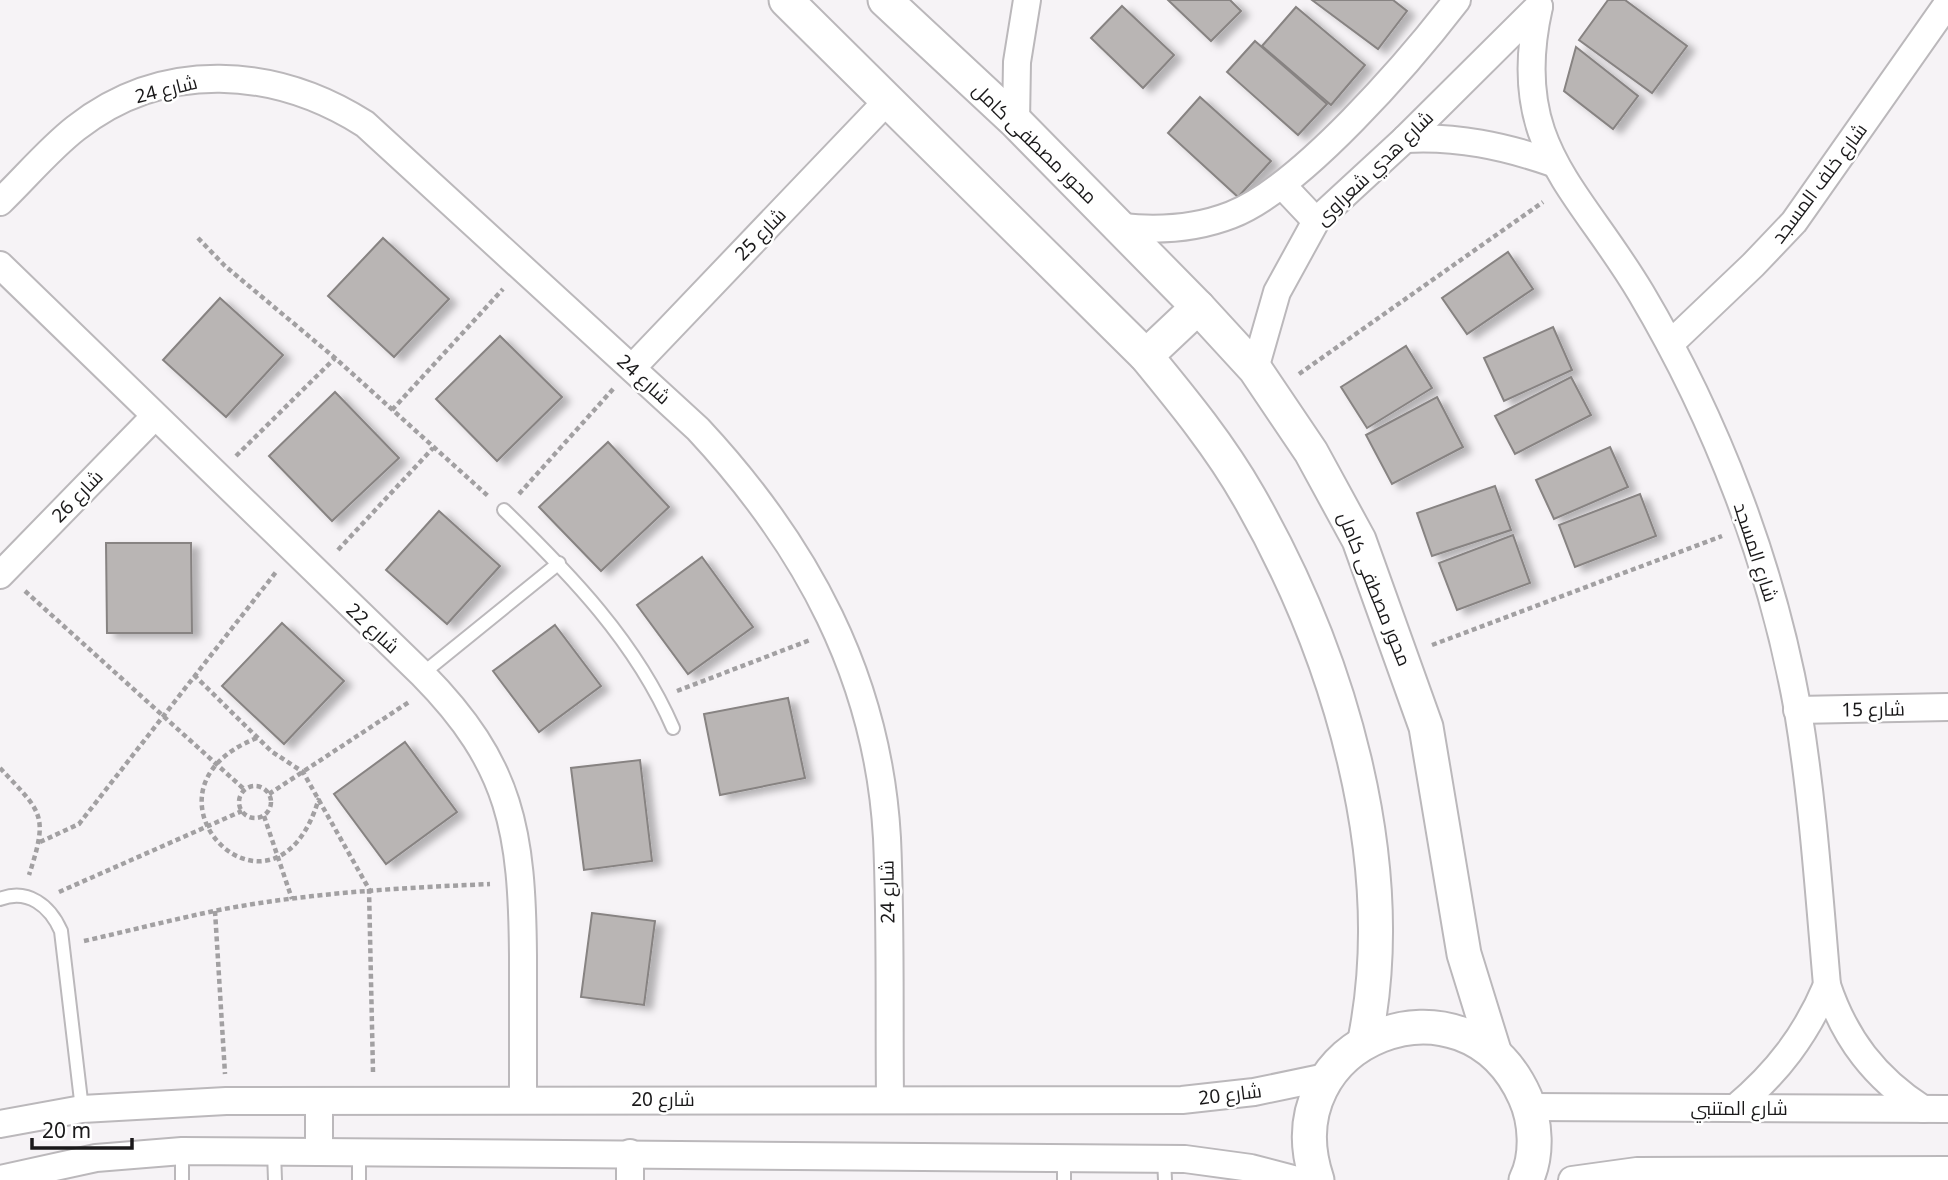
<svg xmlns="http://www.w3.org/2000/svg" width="1948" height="1180" font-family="'Noto Sans',Cairo,sans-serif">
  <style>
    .building { fill: #b9b5b4; stroke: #878382; stroke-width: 2; filter: url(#shadow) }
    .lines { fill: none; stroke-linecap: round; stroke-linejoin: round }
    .service-casing { stroke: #bbb8bb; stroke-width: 16 }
    .minor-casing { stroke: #bbb8bb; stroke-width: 30 }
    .tertiary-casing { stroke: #bbb8bb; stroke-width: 37 }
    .path { stroke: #a2a0a2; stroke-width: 4.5; stroke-dasharray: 5 3.5; stroke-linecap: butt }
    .service { stroke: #fff; stroke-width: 12 }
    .minor { stroke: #fff; stroke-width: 26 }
    .tertiary { stroke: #fff; stroke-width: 33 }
    .labels { text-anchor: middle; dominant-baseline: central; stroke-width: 5; stroke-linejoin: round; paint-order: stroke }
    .street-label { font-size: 19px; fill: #1a191a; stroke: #fff }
  </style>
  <defs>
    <filter id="shadow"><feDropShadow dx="8" dy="4.5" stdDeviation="3.5" flood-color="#0004"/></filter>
  </defs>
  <rect width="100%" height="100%" fill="#f6f3f6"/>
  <g class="building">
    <polygon points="1168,0 1230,0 1241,11 1211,41"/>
    <polygon points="1312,0 1393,0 1407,11 1378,49"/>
    <polygon points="1608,0 1625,0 1687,46 1652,93 1579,40"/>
    <polygon points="1122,6 1174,55 1143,88 1091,38"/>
    <polygon points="1296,7 1365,65 1331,105 1262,46"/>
    <polygon points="1255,41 1327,104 1298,135 1227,72"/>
    <polygon points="1576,47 1638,96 1613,129 1564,91"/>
    <polygon points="1200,97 1271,161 1238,197 1168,133"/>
    <polygon points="383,238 449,299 394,357 328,296"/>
    <polygon points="1508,252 1533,289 1467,334 1442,298"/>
    <polygon points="220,298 283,355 226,417 163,360"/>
    <polygon points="1553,327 1572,370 1504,401 1484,358"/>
    <polygon points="500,336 562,397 497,461 436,399"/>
    <polygon points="1406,346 1432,388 1367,428 1341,387"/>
    <polygon points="1571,377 1591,415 1515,454 1495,416"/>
    <polygon points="335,392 399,458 332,521 269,456"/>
    <polygon points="1437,397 1463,447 1392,484 1366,435"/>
    <polygon points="608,442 669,507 601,571 539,507"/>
    <polygon points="1610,447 1628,487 1554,519 1536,480"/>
    <polygon points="1495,486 1511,530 1432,556 1417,513"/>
    <polygon points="1640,494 1656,536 1575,567 1559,525"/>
    <polygon points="439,511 500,566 447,624 386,570"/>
    <polygon points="1513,535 1530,583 1457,610 1439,563"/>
    <polygon points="106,543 191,543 192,633 107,633"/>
    <polygon points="702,557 753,627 688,674 637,605"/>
    <polygon points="282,623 344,681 284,744 222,686"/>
    <polygon points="555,625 601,686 539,732 493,671"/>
    <polygon points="788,698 805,778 720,795 704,714"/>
    <polygon points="405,742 457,812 386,864 334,794"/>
    <polygon points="640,760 652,861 584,870 571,768"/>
    <polygon points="592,913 655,921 644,1005 581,997"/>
  </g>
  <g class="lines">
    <g class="service-casing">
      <g id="service">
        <path d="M504 510C570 574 636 642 673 728"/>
        <polyline points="422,674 559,563"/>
        <path d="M0 899C28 888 50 906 61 931L82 1109"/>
        <polyline points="182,1151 182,1180"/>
        <polyline points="274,1152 275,1180"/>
        <polyline points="359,1152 359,1180"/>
        <polyline points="1164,1159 1165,1180"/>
        <polyline points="1064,1180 1064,1158"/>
      </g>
    </g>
    <g class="minor-casing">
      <g id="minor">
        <path d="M1539 7C1508 144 1577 186 1641 293 1717 421 1772 565 1798 711 1813 802 1819 894 1827 985 1845 1039 1875 1078 1923 1109"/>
        <polyline points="1016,122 1017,62 1027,0"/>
        <path d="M1405 139C1457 136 1504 146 1553 163"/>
        <polyline points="1282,185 1316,221"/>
        <path d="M0 202C25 178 49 149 76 128 164 59 275 67 365 124L698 429C806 545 878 677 887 838 891 925 889 1012 890 1098"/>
        <path d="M1122 227C1160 231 1195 229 1231 215 1301 188 1410 61 1457 0"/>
        <path d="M0 265 422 674C512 765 522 832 523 956 523 1004 523 1052 523 1100"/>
        <polyline points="1670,344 1753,265 1794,222 1948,3"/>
        <polyline points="632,368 888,100"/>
        <polyline points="1255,369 1277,292 1316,221 1405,139 1539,6"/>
        <polyline points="0,575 155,416"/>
        <polyline points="1797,710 1948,707"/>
        <polyline points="1530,1107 1948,1109"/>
        <path d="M1735 1108C1777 1073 1806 1035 1827 985"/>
        <polyline points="0,1124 82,1109 226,1101 1182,1100 1254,1092 1326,1077"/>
        <polyline points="319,1152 319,1102"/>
        <polyline points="630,1153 630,1180"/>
        <polyline points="0,1179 96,1158 182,1151 1185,1159 1251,1168 1297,1180"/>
        <polyline points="1572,1180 1637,1171 1948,1170"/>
      </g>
    </g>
    <g class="tertiary-casing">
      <g id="tertiary">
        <path d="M786 0 1146 356C1183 401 1220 446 1249 497 1339 654 1401 860 1365 1040"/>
        <polyline points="885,0 1016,122 1198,307 1255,369 1311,452 1359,540 1426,727 1464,954 1494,1051"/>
        <polyline points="1146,356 1198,307"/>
        <path d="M1317 1180C1269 1039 1465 963 1525 1097 1536 1121 1538 1156 1526 1180"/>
      </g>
    </g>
    <g class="path">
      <polyline points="198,238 225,266 335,358 488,496"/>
      <polyline points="1299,374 1543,202"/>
      <polyline points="392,410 503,289"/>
      <polyline points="236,456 335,358"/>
      <polyline points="519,494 614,388"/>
      <polyline points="338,550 433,448"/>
      <polyline points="25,591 245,790"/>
      <polyline points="1432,645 1722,536"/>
      <polyline points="194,675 271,751 303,772 369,889 373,1072"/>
      <polyline points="677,691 810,640"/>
      <path d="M257 738C120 791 275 948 319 798"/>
      <path d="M0 768C42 813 49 814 29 875"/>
      <circle cx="255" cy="802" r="16"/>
      <polyline points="269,794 409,702"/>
      <polyline points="264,816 292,899"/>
      <polyline points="40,842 79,824 276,572"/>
      <polyline points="59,892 242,811"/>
      <polyline points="215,911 225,1074"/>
      <path d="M84 941C128 931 171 920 214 911 305 893 398 888 490 884"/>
    </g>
    <use href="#service" class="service"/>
    <use href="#minor" class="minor"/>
    <use href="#tertiary" class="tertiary"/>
  </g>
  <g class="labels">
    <g class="street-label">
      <text transform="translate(166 89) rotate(-14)">شارع 24</text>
      <text transform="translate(1035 143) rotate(44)">محور مصطفى كامل</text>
      <text transform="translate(1374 168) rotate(-44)">شارع هدي شعراوى</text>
      <text transform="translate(1819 183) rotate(-53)">شارع خلف المسجد</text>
      <text transform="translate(760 234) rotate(-46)">شارع 25</text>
      <text transform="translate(644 379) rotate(42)">شارع 24</text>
      <text transform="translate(77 496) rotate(-46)">شارع 26</text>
      <text transform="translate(1756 552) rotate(72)">شارع المسجد</text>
      <text transform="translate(1375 589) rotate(68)">محور مصطفى كامل</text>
      <text transform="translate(373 628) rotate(43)">شارع 22</text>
      <text transform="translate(1873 709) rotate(-1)">شارع 15</text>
      <text transform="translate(887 892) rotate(-91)">شارع 24</text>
      <text transform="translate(1230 1094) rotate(-7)">شارع 20</text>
      <text x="663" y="1099">شارع 20</text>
      <text x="1739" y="1108">شارع المتنبي</text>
    </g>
  </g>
  <path d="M32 1138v10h100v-10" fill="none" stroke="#1a191a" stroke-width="3.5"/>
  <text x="42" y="1138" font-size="21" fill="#1a191a" stroke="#ffffff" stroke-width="5" paint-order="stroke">20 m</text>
</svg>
